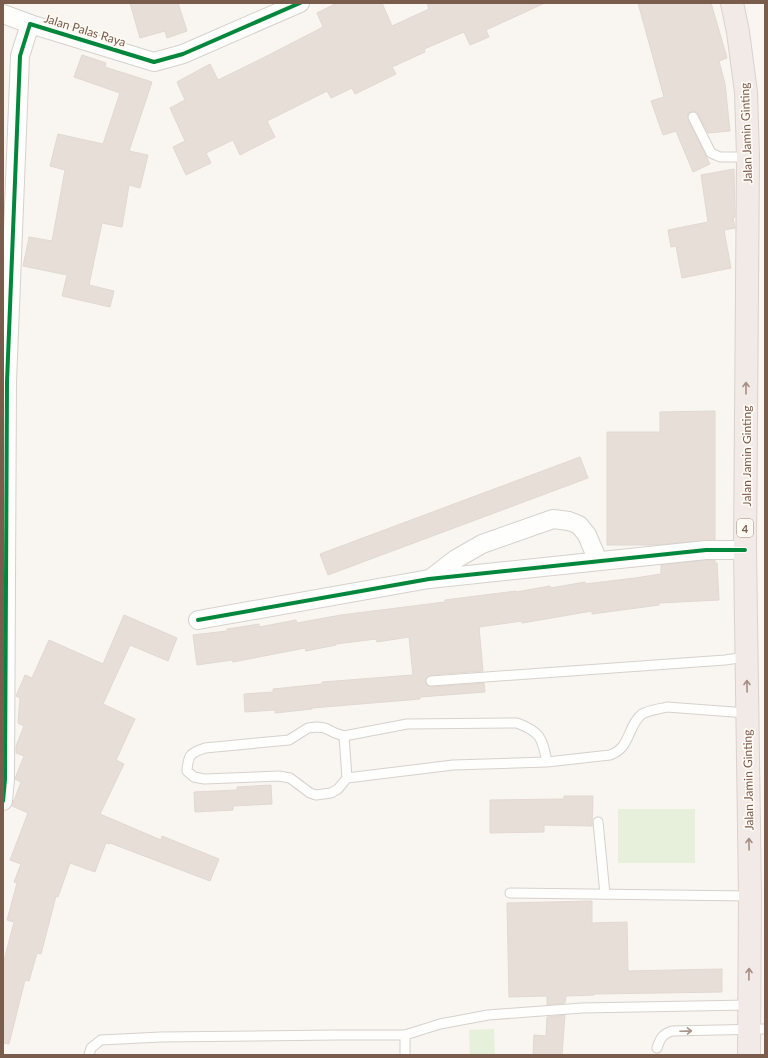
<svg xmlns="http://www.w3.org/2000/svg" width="768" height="1058" font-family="Lato,sans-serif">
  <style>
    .green { fill: #e7f0db }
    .building { fill: #e6ded7; stroke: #e2d8d2 }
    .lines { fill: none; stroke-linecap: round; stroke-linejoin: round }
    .lane-casing { stroke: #d7d1cb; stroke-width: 11 }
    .street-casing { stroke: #d7d1cb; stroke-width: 20 }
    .highway-casing { stroke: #dad1cc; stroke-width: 24 }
    .lane { stroke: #fefefd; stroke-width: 9 }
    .street { stroke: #fefefd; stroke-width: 18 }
    .highway { stroke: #f2eae7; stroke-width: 22 }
    .cycleway-casing { stroke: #fffaf3; stroke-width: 6 }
    .cycleway { stroke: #00873e; stroke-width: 4 }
    .oneway { stroke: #a48e83 }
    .oneway2 { stroke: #a8958b }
    .labels { text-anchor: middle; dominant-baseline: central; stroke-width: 3.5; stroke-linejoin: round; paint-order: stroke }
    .shield { fill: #fffaf3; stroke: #a28b7f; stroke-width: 1 }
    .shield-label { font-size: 11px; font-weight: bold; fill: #7a5c4d }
    .street-label { font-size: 12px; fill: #7a5c4d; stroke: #fffaf3 }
  </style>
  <rect width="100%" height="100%" fill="#f9f5f0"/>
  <g class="green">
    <rect x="618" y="809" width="77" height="54"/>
    <polygon points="494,1029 495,1055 470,1055 469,1030"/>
  </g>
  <g class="building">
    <polygon points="130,3 178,3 187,31 167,38 165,31 140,38"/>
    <polygon points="337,3 382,3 392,26 429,9 427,3 545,3 486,30 489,37 470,45 464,32 424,49 425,52 392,67 396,74 355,94 352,88 331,98 327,91 267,121 275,137 240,155 233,140 206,153 211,163 186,175 173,147 185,141 170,108 185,100 177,82 210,64 218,80 263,58 323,27 317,13"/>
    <polygon points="638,3 711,3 727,58 719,61 725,84 730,131 708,133 697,112 693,111 688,113 688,120 710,164 693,172 676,131 663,135 651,101 664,97"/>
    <polygon points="82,55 106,63 105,67 152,82 129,151 148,155 140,188 129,185 122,227 102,223 89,285 114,291 110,307 62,296 67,275 23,266 29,237 52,241 65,170 50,166 58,134 103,144 120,93 74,77"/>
    <polygon points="734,169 735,217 733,218 735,228 724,230 731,268 682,278 676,246 671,247 668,230 708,222 701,175"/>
    <polygon points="715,411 715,540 654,545 607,545 607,432 660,432 660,412"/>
    <polygon points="580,457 588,478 328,575 320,554"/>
    <polygon points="707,560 715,560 715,563 717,563 719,600 659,603 659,605 592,614 592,611 522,623 522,621 479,627 483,671 431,675 425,679 426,685 431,687 484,683 485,692 420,697 420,699 312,708 312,709 275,713 275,710 245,712 244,694 273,692 273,689 322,684 322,682 413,675 409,637 377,642 376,639 336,644 336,645 306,651 305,648 233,662 232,660 197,665 193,635 227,631 227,629 259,624 259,627 296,620 297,623 341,615 445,602 445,600 516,591 516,592 550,586 551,588 585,582 585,584 635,578 661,574 661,565"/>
    <polygon points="124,615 177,638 168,661 130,645 103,704 135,719 116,760 124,764 100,814 161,840 162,836 219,859 210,881 110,843 110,844 106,843 95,872 70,863 58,897 56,896 41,954 37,953 29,981 25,980 9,1044 3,1043 3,964 14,922 7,920 17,883 14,882 21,864 10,860 28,813 12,806 21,782 15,779 16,776 24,756 16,753 16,746 24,726 18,723 20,698 16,696 25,675 32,678 49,640 103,664"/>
    <polygon points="271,785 272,804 233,806 233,810 195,812 194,792 237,790 237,787"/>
    <polygon points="564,796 593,796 592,826 544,825 544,832 490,833 490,800 564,799"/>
    <polygon points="592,901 592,923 627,922 628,971 722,969 722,992 594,994 594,995 566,996 565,1003 547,1005 547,996 509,997 507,903"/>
    <polygon points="565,1015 562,1055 533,1055 534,1035 546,1036 547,1017"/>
  </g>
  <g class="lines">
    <g class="lane-casing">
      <g id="lane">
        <polyline points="693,117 711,153 720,157 748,157"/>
        <polyline points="431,681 725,660 746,657"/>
        <polyline points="344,736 347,778"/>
        <path d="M547 762C542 738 541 732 517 723L407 724 344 736 335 733 325 728 317 727 308 728 289 740 205 748C190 753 188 755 187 771L194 777 204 779 279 776 290 778 310 793 316 795 331 793 338 789 347 778 453 765 547 762 610 755C631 748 627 726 642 714 649 710 659 709 667 707L747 713"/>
        <polyline points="598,822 605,894"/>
        <polyline points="510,893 750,896"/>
        <polyline points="405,1035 405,1055"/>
        <path d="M657 1048C660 1039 662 1034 672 1031L765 1029"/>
        <polyline points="89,1055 91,1048 101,1040 161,1037 337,1035 405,1035 440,1024 488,1015 582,1008 749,1005"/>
      </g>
    </g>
    <g class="street-casing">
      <g id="street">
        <polyline points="3,14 30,24"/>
        <polyline points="430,579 456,559 482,544 553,519 569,521 579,525 587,535 598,561"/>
        <polyline points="198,620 429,579 706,550 745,550"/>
        <polyline points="3,801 5,779 7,382 20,56 30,24 154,62 183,54 300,3"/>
      </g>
    </g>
    <g class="highway-casing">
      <polyline id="highway" points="732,3 738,32 746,92 748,157 745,550 750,896 749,1055"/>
    </g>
    <use href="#lane" class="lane"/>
    <use href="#street" class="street"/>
    <use href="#highway" class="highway"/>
    <g class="cycleway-casing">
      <g id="cycleway">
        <polyline points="198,620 429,579 706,550 745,550"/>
        <polyline points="3,801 5,779 7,382 20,56 30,24 154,62 183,54 300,3"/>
      </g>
    </g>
    <use href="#cycleway" class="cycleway"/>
  </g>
  <defs><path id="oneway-shaft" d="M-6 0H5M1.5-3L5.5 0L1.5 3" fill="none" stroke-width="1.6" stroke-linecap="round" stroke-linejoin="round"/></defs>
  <g class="oneway">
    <use href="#oneway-shaft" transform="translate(746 388) rotate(-90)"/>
    <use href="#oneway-shaft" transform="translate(747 686) rotate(-91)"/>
    <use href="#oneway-shaft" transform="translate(749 844) rotate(-91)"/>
    <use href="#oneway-shaft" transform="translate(749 974) rotate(-89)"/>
  </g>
  <use class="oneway2" href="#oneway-shaft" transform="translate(686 1031) rotate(-2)"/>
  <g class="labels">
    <rect class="shield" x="737" y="519" width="16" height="18" rx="3"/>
    <g class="shield-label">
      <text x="745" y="528">4</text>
    </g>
    <g class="street-label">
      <text transform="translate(85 30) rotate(17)">Jalan Palas Raya</text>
      <text transform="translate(746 133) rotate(-92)">Jalan Jamin Ginting</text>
      <text transform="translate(746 456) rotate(-90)">Jalan Jamin Ginting</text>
      <text transform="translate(748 780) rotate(-91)">Jalan Jamin Ginting</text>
    </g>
  </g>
  <rect width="768" height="1058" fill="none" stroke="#7a5c4d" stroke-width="8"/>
</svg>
